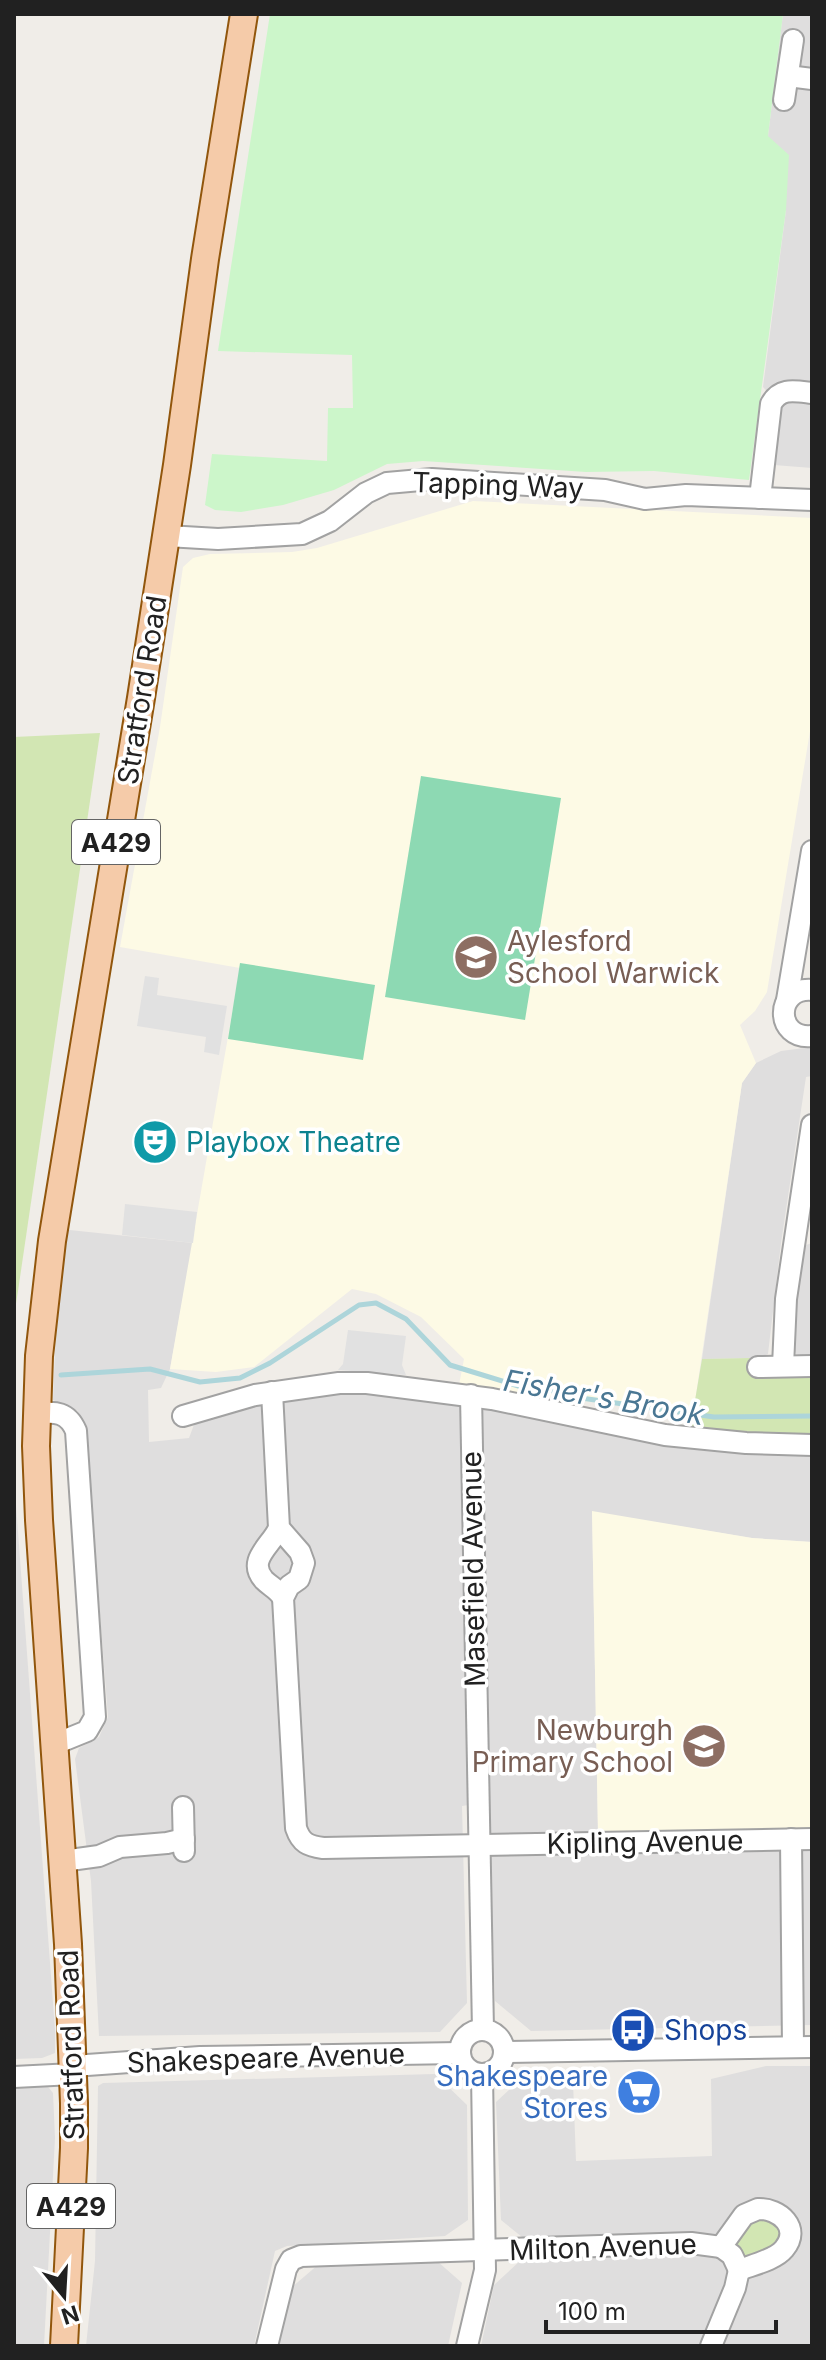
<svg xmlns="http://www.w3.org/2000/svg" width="826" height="2360" font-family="Inter,sans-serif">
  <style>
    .residential { fill: #dfdede }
    .education { fill: #fdfae5 }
    .grass { fill: #d2e6b3 }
    .park { fill: #ccf6ca }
    .pitch { fill: #8dd9b3 }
    .parking { fill: #e1e1e1 }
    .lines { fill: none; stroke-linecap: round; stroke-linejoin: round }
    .stream { stroke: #add5da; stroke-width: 5 }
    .minor-casing { stroke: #a2a2a2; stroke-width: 24 }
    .major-casing { stroke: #91560c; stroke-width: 30 }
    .minor { stroke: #fff; stroke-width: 20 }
    .major { stroke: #f5cba9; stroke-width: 26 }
    .labels { text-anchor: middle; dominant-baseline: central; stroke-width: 7; stroke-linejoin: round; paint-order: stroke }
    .shield { fill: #fff; stroke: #646464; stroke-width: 2 }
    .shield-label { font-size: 26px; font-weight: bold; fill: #212121 }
    .street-label { font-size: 28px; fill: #212121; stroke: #fff }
    .education-label { font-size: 28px; fill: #785e54; stroke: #fff; text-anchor: start }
    .culture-label { font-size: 28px; fill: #0d838f; stroke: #fff; text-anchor: start }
    .transit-label { font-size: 28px; fill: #164399; stroke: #fff; text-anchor: start }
    .shop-label { font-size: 28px; fill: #366cbe; stroke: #fff; text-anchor: end }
    .water-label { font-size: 30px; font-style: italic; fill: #4a7793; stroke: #fff }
  </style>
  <rect width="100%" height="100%" fill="#f0ede8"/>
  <g class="residential">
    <polygon points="783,14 812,14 812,468 774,465 782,407 763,387 786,210 768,136"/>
    <polygon points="812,1047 812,1076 806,1077 781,1243 768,1354 758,1358 702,1359 742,1083 756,1063 781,1051"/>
    <polygon points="60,1229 193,1243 170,1369 161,1388 148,1390 149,1442 189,1438 195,1422 236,1409 352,1393 445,1398 699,1450 812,1453 812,1542 752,1538 592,1512 598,1833 812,1828 812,2025 531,2031 495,2001 488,1802 462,1806 467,2003 440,2032 99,2036 91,1881 75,1759 79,1748 99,1737 108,1717 90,1488 78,1411 53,1400"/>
    <polygon points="812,1243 812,1373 810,1357 796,1354 792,1346 803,1246"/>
    <polygon points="14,1478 55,2030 55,2053 42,2058 14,2059"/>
    <polygon points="766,2066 812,2066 812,2346 481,2346 494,2285 521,2260 575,2257 573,2236 522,2237 501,2220 496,2102 527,2073 545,2073 573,2082 576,2161 712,2156 711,2079"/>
    <polygon points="435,2074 467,2105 468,2220 445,2236 287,2246 275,2251 254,2346 86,2346 95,2261 98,2086 103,2083"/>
    <polygon points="44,2082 53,2093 55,2138 44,2346 14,2346 14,2083"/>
    <polygon points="437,2261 462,2283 448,2346 277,2346 291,2288 319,2264"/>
  </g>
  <g class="education">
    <polygon points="473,501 812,518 812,719 767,992 755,1011 740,1025 756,1063 742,1083 693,1415 459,1385 464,1359 421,1317 376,1294 352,1289 254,1367 216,1372 170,1369 240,968 120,947 160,727 183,567 193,558 210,554 292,552 317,548"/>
    <polygon points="592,1511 752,1538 812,1542 812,1828 598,1833"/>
  </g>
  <g class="grass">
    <polygon points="100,733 18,1291 14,1316 14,737"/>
    <polygon points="750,1358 750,1374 765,1377 812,1373 812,1438 690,1430 702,1359"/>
    <path d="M763 2215 784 2230 778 2250 744 2259 736 2248C737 2231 749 2223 763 2215Z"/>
  </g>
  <polygon class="park" points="270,14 783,14 768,136 789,155 786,210 749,480 654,471 586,472 423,461 387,464 334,490 283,505 241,512 215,510 205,505 212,454 327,461 328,408 353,408 352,355 218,351"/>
  <g class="pitch">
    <polygon points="421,776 561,798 525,1020 385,997"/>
    <polygon points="240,963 375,985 363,1060 228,1039"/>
  </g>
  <g class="parking">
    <polygon points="145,976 159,978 157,995 227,1006 219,1055 204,1052 206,1037 137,1026"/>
    <polygon points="125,1204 197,1212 193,1243 122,1235"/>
    <polygon points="348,1330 406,1336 402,1365 406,1375 338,1370 343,1364"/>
  </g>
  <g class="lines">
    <polyline class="stream" points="61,1375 150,1369 200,1382 240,1378 270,1363 359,1305 376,1303 406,1319 450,1365 528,1389 549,1389 560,1395 714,1417 812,1416"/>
    <g class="minor-casing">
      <g id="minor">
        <polyline points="788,76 812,79"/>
        <polyline points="784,100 793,40"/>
        <path d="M760 498 771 404C780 387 795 391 812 393"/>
        <polyline points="167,536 218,539 302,534 330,521 366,493 387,483 432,479 605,490 645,499 686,495 812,500"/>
        <path d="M812 990C774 987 775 1040 812 1036"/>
        <polyline points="787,1000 812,851"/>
        <polyline points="783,1366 786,1299 812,1125"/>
        <polyline points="758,1367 812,1366"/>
        <path d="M272 1392 279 1528 300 1552 304 1563 299 1579 289 1586 283 1598 296 1828C301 1843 308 1846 323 1848L812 1839"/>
        <polyline points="471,1395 483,2030"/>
        <path d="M37 1414C55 1411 68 1412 76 1431L95 1717 87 1731 55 1744"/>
        <polyline points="183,1416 255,1395 339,1383 367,1383 492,1399 665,1435 746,1443 812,1445"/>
        <path d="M279 1528C272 1545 246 1560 264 1580 271 1587 278 1589 283 1598"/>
        <polyline points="183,1807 184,1851"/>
        <polyline points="791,1839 793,2047"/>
        <polyline points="63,1861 99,1856 120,1847 167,1843 184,1839"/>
        <circle cx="482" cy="2052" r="22"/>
        <polyline points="504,2052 812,2047"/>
        <polyline points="73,2066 200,2057 460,2053"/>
        <polyline points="14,2077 73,2074"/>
        <path d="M758 2209C779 2208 802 2228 784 2249 775 2260 752 2265 739 2270L732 2255 721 2247 744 2215Z"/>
        <polyline points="267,2346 286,2269 291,2260 301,2256 691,2243 721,2247"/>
        <polyline points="467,2346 485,2270 482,2074"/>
        <polyline points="711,2346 735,2288 739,2270"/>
      </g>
    </g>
    <g class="major-casing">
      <polyline id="major" points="64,2346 74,2148 74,2103 68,1944 39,1520 36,1446 39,1356 52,1241 141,698 177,465 205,259 244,14"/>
    </g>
    <use href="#minor" class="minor"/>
    <use href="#major" class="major"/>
  </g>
  <defs>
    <g id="school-disc" transform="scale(2.3)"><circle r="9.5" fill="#8d6e63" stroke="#fff"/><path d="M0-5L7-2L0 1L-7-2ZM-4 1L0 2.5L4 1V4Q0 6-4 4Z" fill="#fff"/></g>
    <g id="theatre-disc" transform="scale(2.3)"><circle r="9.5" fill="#0f9aa8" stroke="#fff"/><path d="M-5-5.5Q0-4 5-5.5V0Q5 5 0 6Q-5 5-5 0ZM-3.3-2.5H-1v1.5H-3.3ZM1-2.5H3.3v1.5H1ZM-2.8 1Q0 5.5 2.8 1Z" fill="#fff"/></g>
    <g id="bus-disc" transform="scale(2.3)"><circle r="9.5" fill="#1a4fb4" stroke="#fff"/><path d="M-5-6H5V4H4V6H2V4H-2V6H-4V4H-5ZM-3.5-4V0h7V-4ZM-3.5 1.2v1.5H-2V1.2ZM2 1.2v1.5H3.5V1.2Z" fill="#fff"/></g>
    <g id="supermarket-disc" transform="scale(2.3)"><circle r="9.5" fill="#3f7fe0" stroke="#fff"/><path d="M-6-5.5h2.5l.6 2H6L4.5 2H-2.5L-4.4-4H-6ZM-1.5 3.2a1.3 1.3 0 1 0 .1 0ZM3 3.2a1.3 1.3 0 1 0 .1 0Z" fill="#fff"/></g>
  </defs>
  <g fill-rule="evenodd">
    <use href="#school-disc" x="476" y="957"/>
    <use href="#theatre-disc" x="155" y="1142"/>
    <use href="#school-disc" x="704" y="1746"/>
    <use href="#bus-disc" x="633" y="2030"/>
    <use href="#supermarket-disc" x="639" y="2092"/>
  </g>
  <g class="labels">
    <g class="shield">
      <rect x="72" y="820" width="88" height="44" rx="6"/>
      <rect x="27" y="2184" width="88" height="44" rx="6"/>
    </g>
    <g class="shield-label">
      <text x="116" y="842">A429</text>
      <text x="71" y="2206">A429</text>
    </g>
    <g class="street-label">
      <text transform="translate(498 485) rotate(2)">Tapping Way</text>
      <text transform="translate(142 690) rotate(-81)">Stratford Road</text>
      <text transform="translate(473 1569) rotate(-91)">Masefield Avenue</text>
      <text transform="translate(645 1842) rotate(-1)">Kipling Avenue</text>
      <text transform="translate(71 2045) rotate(-92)">Stratford Road</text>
      <text transform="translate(266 2058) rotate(-2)">Shakespeare Avenue</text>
      <text transform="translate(603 2247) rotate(-2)">Milton Avenue</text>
    </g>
    <g class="education-label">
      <text x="507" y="941">Aylesford<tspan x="507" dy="32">School Warwick</tspan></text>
      <text x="673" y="1730" text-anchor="end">Newburgh<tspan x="673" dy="32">Primary School</tspan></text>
    </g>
    <g class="culture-label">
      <text x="186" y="1142">Playbox Theatre</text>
    </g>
    <g class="transit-label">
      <text x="664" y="2030">Shops</text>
    </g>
    <g class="shop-label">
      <text x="608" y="2076">Shakespeare<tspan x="608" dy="32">Stores</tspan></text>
    </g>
    <g class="water-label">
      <text transform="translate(604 1397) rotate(10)">Fisher's Brook</text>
    </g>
  </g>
  <rect width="826" height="2360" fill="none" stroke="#212121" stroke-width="32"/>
  <g transform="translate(64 2296) rotate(162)" stroke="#ffffff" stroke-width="6" paint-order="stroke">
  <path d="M0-6L14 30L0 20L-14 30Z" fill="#212121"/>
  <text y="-12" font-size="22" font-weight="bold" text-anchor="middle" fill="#212121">N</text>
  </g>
  <path d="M546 2320v12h230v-12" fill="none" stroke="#212121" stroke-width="4"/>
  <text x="558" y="2320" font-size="24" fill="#212121" stroke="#ffffff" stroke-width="6" paint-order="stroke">100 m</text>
</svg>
